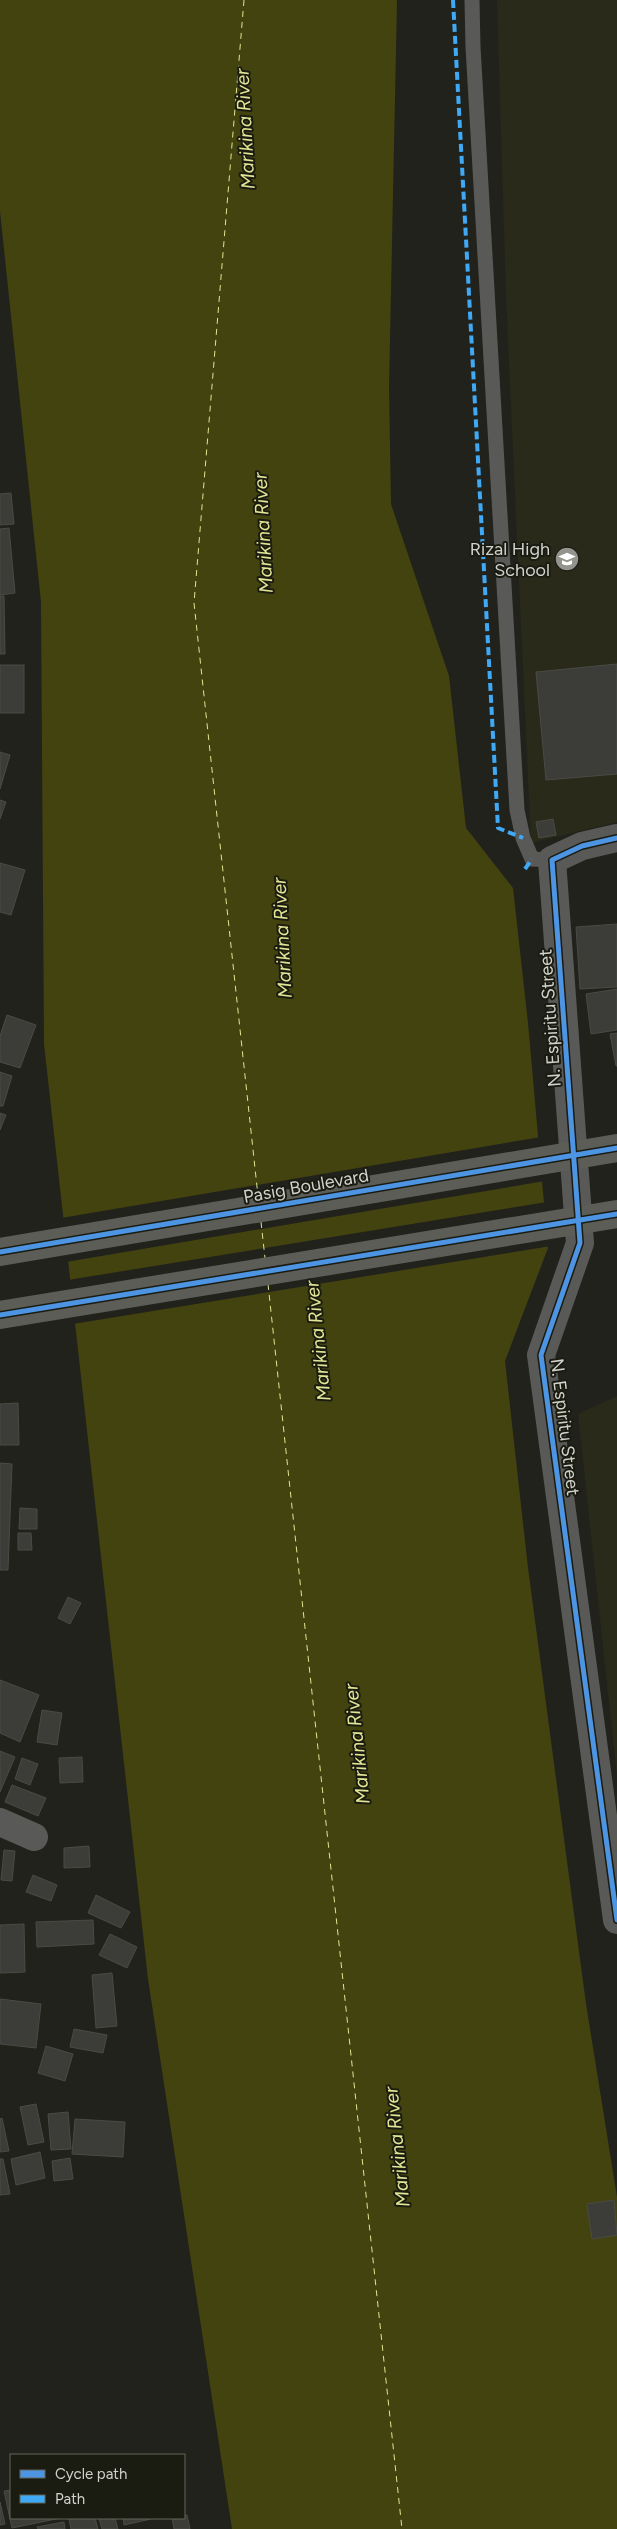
<svg xmlns="http://www.w3.org/2000/svg" width="617" height="2529" font-family="Figtree,sans-serif">
  <style>
    .built { fill: #292a1a }
    .water { fill: #434310 }
    .pier { fill: #22221c }
    .lines { fill: none; stroke-linecap: round; stroke-linejoin: round }
    .ferry { stroke: #e2e593; stroke-width: 1; stroke-dasharray: 6 5; stroke-linecap: butt }
    .building { fill: #3c3c38; stroke: #4b4b46 }
    .service { stroke: #595958; stroke-width: 15 }
    .minor { stroke: #595958; stroke-width: 28 }
    .secondary-bridge { stroke: #5d5d58; stroke-width: 28 }
    .quiet { stroke: #3fa9f5; stroke-width: 4; stroke-dasharray: 8 4; stroke-linecap: butt }
    .cycleway-casing { stroke: #1a1b11; stroke-width: 8 }
    .cycleway { stroke: #4d94e3; stroke-width: 5 }
    .labels { text-anchor: middle; dominant-baseline: central; stroke-width: 4; stroke-linejoin: round; paint-order: stroke }
    .poi-label { font-size: 18px; fill: #d1d2cb; stroke: #1a1b11; text-anchor: end }
    .street-label { font-size: 18px; fill: #d1d2cb; stroke: #1a1b11 }
    .water-label { font-size: 19px; font-style: italic; fill: #e2e593; stroke: #1a1b11 }
  </style>
  <rect width="100%" height="100%" fill="#22221c"/>
  <g class="built">
    <polygon points="497,0 617,0 617,822 531,843 506,296"/>
    <polygon points="617,1396 617,1777 578,1414"/>
  </g>
  <polygon class="water" points="0,0 397,0 389,387 391,504 449,676 466,828 513,888 528,1023 548,1248 505,1361 528,1568 586,2004 617,2197 617,2529 232,2529 148,1979 44,1044 41,602 0,211"/>
  <g class="pier">
    <polygon points="541,1137 545,1181 66,1262 61,1218"/>
    <polygon points="547,1202 551,1246 73,1324 68,1280"/>
  </g>
  <g class="lines">
    <g class="ferry">
      <polyline points="244,0 194,603 258,1196"/>
      <polyline points="261,1222 265,1258"/>
      <polyline points="268,1284 402,2529"/>
    </g>
  </g>
  <g class="building">
    <polygon points="11,493 14,524 0,525 0,494"/>
    <polygon points="9,528 15,593 0,595 0,529"/>
    <polygon points="0,596 4,596 5,654 0,654"/>
    <polygon points="617,664 617,774 546,780 536,672"/>
    <rect x="0" y="665" width="24" height="48"/>
    <polygon points="0,752 10,755 0,789"/>
    <polygon points="0,800 6,802 0,819"/>
    <polygon points="553,819 556,835 539,838 536,822"/>
    <polygon points="0,863 25,870 11,915 0,912"/>
    <polygon points="617,924 617,987 580,989 576,927"/>
    <polygon points="617,989 617,1030 591,1034 586,994"/>
    <polygon points="7,1015 36,1025 20,1068 0,1062 0,1036"/>
    <polygon points="617,1033 617,1066 616,1066 610,1034"/>
    <polygon points="0,1072 12,1076 3,1106 0,1106"/>
    <polygon points="0,1113 6,1115 0,1130"/>
    <polygon points="18,1403 19,1445 0,1445 0,1404"/>
    <polygon points="0,1463 12,1464 8,1570 0,1570"/>
    <polygon points="20,1508 37,1509 37,1529 19,1529"/>
    <polygon points="18,1533 31,1533 32,1550 18,1550"/>
    <polygon points="68,1597 81,1603 70,1624 58,1618"/>
    <polygon points="0,1680 39,1695 20,1742 0,1733"/>
    <polygon points="42,1710 62,1713 57,1745 37,1742"/>
    <polygon points="0,1751 15,1757 0,1792"/>
    <polygon points="82,1757 83,1782 60,1783 59,1758"/>
    <polygon points="22,1758 38,1764 30,1785 15,1779"/>
    <polygon points="12,1785 46,1798 38,1816 5,1802"/>
    <polygon points="89,1846 90,1867 64,1868 64,1848"/>
    <polygon points="4,1850 15,1851 12,1881 1,1880"/>
    <polygon points="33,1875 57,1885 51,1901 26,1892"/>
    <polygon points="96,1895 130,1912 121,1928 88,1913"/>
    <polygon points="93,1920 94,1944 37,1947 36,1922"/>
    <polygon points="24,1924 25,1972 0,1973 0,1925"/>
    <polygon points="110,1934 137,1947 127,1968 99,1955"/>
    <polygon points="112,1973 117,2026 96,2028 92,1975"/>
    <polygon points="0,1999 41,2004 36,2048 0,2044"/>
    <polygon points="74,2029 107,2035 103,2053 70,2047"/>
    <polygon points="46,2046 73,2054 65,2081 38,2073"/>
    <polygon points="36,2104 44,2142 28,2145 20,2107"/>
    <polygon points="68,2112 71,2149 51,2150 48,2114"/>
    <polygon points="2,2118 9,2151 0,2152 0,2119"/>
    <polygon points="75,2119 125,2122 123,2157 72,2154"/>
    <polygon points="40,2152 45,2178 16,2185 11,2159"/>
    <polygon points="70,2158 73,2179 54,2181 52,2161"/>
    <polygon points="0,2159 3,2159 10,2194 0,2195"/>
    <polygon points="614,2200 617,2235 592,2239 587,2204"/>
    <polygon points="11,2490 11,2518 61,2518 12,2528 4,2491"/>
    <polygon points="0,2502 5,2524 0,2525"/>
    <polygon points="184,2515 187,2515 190,2529 174,2529 172,2518 184,2518"/>
    <polygon points="76,2518 95,2518 98,2529 71,2529 69,2519"/>
    <polygon points="99,2518 115,2518 118,2529 102,2529"/>
    <polygon points="123,2518 151,2518 151,2519 124,2525"/>
    <polygon points="64,2522 65,2529 38,2529 37,2527"/>
  </g>
  <g class="lines">
    <polyline class="service" points="472,0 473,47 517,810 523,838 532,859 552,860"/>
    <g class="minor">
      <polyline points="617,838 582,846 552,860 580,1243 541,1355 617,1920"/>
      <polyline points="0,1822 34,1837"/>
    </g>
    <g class="secondary-bridge">
      <polyline points="0,1252 617,1148"/>
      <polyline points="0,1315 617,1214"/>
    </g>
    <g class="quiet">
      <polyline points="453,0 498,828 523,838"/>
      <polyline points="525,869 532,859"/>
    </g>
    <g class="cycleway-casing">
      <g id="cycleway">
        <polyline points="617,838 582,846 552,860 580,1243 541,1355 617,1920"/>
        <polyline points="0,1252 617,1148"/>
        <polyline points="0,1315 617,1214"/>
      </g>
    </g>
    <use href="#cycleway" class="cycleway"/>
  </g>
  <defs>
    <g id="school-disc" transform="scale(1.25)"><circle r="9.5" fill="#94948e" stroke="#1a1b11"/><path d="M0-5L7-2L0 1L-7-2ZM-4 1L0 2.5L4 1V4Q0 6-4 4Z" fill="#fff"/></g>
  </defs>
  <g fill-rule="evenodd">
    <use href="#school-disc" x="567" y="559"/>
  </g>
  <g class="labels">
    <g class="poi-label">
      <text x="550" y="549">Rizal High<tspan x="550" dy="21">School</tspan></text>
    </g>
    <g class="street-label">
      <text transform="translate(550 1018) rotate(-94)">N. Espiritu Street</text>
      <text transform="translate(306 1186) rotate(-10)">Pasig Boulevard</text>
      <text transform="translate(565 1427) rotate(83)">N. Espiritu Street</text>
    </g>
    <g class="water-label">
      <text transform="translate(245 129) rotate(-93)">Marikina River</text>
      <text transform="translate(263 533) rotate(-93)">Marikina River</text>
      <text transform="translate(282 938) rotate(-93)">Marikina River</text>
      <text transform="translate(318 1341) rotate(-96)">Marikina River</text>
      <text transform="translate(357 1744) rotate(-96)">Marikina River</text>
      <text transform="translate(397 2147) rotate(-96)">Marikina River</text>
    </g>
  </g>
  <rect x="10" y="2454" width="175" height="65" fill="#1a1b11" stroke="#63645b"/>
  <rect x="20" y="2470" width="25" height="8" fill="#4d94e3" stroke="#63645b"/>
  <text x="55" y="2479" font-size="15" fill="#d1d2cb">Cycle path</text>
  <rect x="20" y="2495" width="25" height="8" fill="#3fa9f5" stroke="#63645b"/>
  <text x="55" y="2504" font-size="15" fill="#d1d2cb">Path</text>
</svg>
